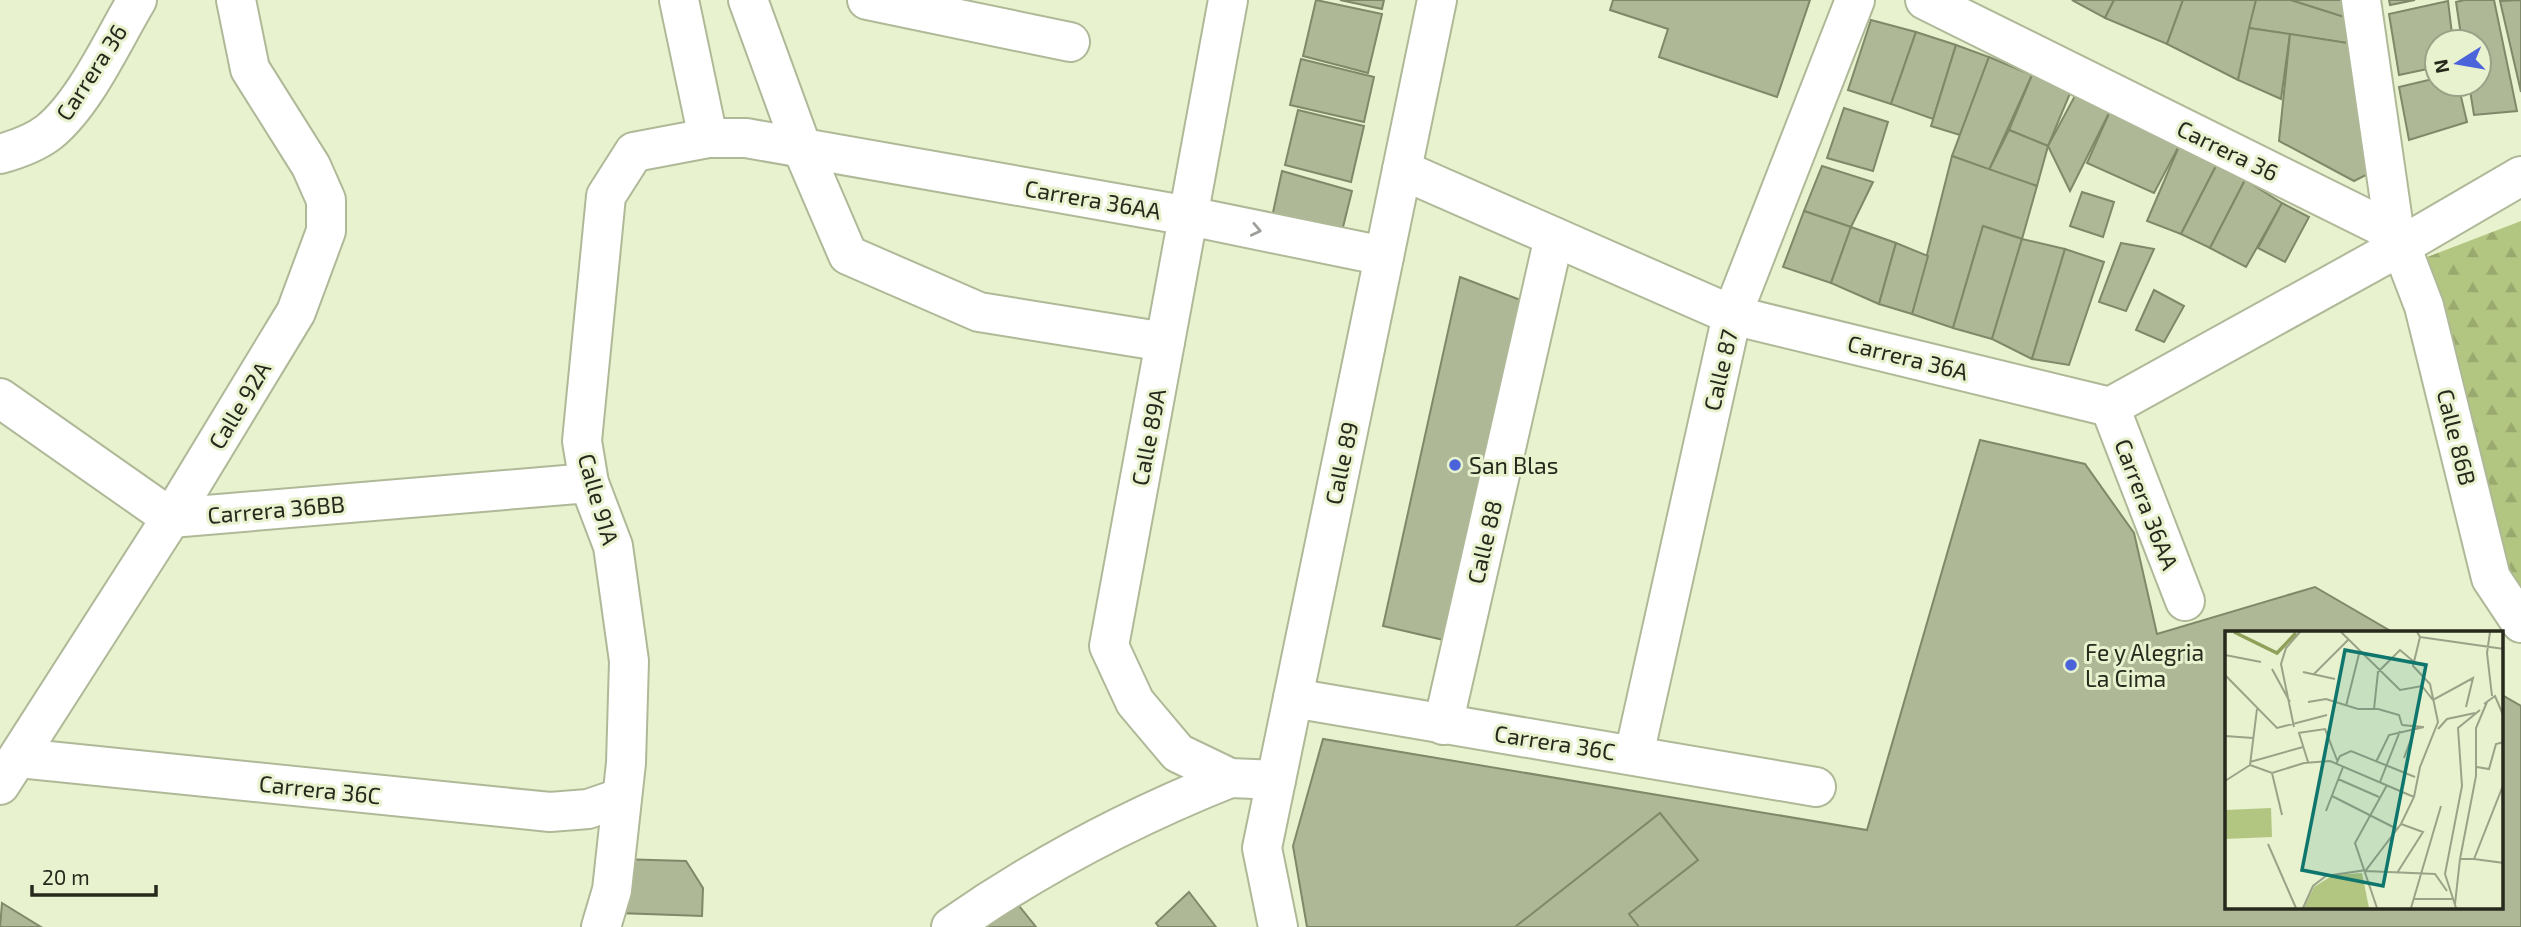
<svg xmlns="http://www.w3.org/2000/svg" width="2521" height="927" font-family="'Exo 2',sans-serif">
  <style>
    .forest { fill: url(#forest-firs) }
    .building { fill: #aeb897; stroke: #7f8868; stroke-width: 2 }
    .lines { fill: none; stroke-linecap: round; stroke-linejoin: round }
    .minor-casing { stroke: #afb998; stroke-width: 42 }
    .tertiary-casing { stroke: #afb998; stroke-width: 42 }
    .secondary-casing { stroke: #afb998; stroke-width: 42 }
    .minor { stroke: #fff; stroke-width: 38 }
    .tertiary { stroke: #fff; stroke-width: 38 }
    .secondary { stroke: #fff; stroke-width: 38 }
    .oneway { stroke: #9d9f99 }
    .poi-dot { fill: #4c64d9; stroke: #e8f2cf; stroke-width: 2.5 }
    .labels { text-anchor: middle; dominant-baseline: central; stroke-width: 6; stroke-linejoin: round; paint-order: stroke }
    .street-label { font-size: 23px; fill: #26291c; stroke: #e8f2cf }
    .poi-label { font-size: 23px; fill: #26291c; stroke: #e8f2cf; text-anchor: start }
    .inset-river { fill: none; stroke: #8fa159; stroke-width: 3.5 }
    .inset-road { fill: none; stroke: #9aa287; stroke-width: 2 }
    .view { fill: #0f766e; fill-opacity: 0.15; stroke: #0f766e; stroke-width: 3.5 }
    .inset-edge { fill: none; stroke: #26291c; stroke-width: 3.5 }
  </style>
  <defs>
    <pattern id="forest-firs" width="22" height="20" patternUnits="userSpaceOnUse" patternTransform="scale(1.75)"><rect width="22" height="20" fill="#b3c681"/><path d="M5 1l3.5 6h-7zM16 11l3.5 6h-7z" fill="#9aaa6f"/></pattern>
  </defs>
  <rect width="100%" height="100%" fill="#e8f2cf"/>
  <polygon class="forest" points="2521,221 2521,595 2502,573 2422,259"/>
  <g class="building">
    <polygon points="1316,0 1382,14 1368,73 1303,56"/>
    <polygon points="1340,0 1384,0 1382,9"/>
    <polygon points="1613,0 1810,0 1777,97 1659,57 1668,29 1610,10"/>
    <polygon points="2072,0 2114,0 2105,18"/>
    <polygon points="2114,0 2183,0 2167,44 2105,18"/>
    <polygon points="2183,0 2256,0 2238,80 2167,44"/>
    <polygon points="2256,0 2291,0 2352,19 2354,44 2249,28"/>
    <polygon points="2291,0 2354,0 2357,21"/>
    <polygon points="2389,0 2415,0 2390,5"/>
    <polygon points="2464,0 2494,0 2517,111 2474,115 2469,84 2479,84 2479,42 2462,42 2456,2"/>
    <polygon points="2521,0 2521,92 2500,1"/>
    <polygon points="2448,1 2453,42 2437,42 2437,67 2399,75 2389,14"/>
    <polygon points="1871,20 1916,32 1891,104 1848,90"/>
    <polygon points="2249,28 2290,34 2281,99 2238,80"/>
    <polygon points="1916,32 1956,45 1933,119 1891,104"/>
    <polygon points="2290,34 2354,44 2368,174 2354,181 2279,141"/>
    <polygon points="1956,45 1989,57 1960,135 1931,126"/>
    <polygon points="1989,57 2032,75 1989,170 1952,156"/>
    <polygon points="1301,59 1374,77 1364,122 1290,105"/>
    <polygon points="2032,75 2071,91 2048,146 2009,130"/>
    <polygon points="2437,78 2437,84 2458,84 2467,122 2409,140 2399,87"/>
    <polygon points="2077,92 2111,109 2070,191 2048,146"/>
    <polygon points="1844,108 1888,122 1873,171 1827,158"/>
    <polygon points="2111,109 2180,144 2154,193 2087,163"/>
    <polygon points="1298,110 1364,126 1351,182 1285,165"/>
    <polygon points="2009,130 2048,146 2037,186 1989,170"/>
    <polygon points="2180,144 2217,164 2181,234 2147,221"/>
    <polygon points="1952,156 2037,186 2022,239 1983,226 1953,328 1912,314"/>
    <polygon points="2217,164 2245,180 2210,248 2181,234"/>
    <polygon points="1822,166 1873,182 1851,227 1804,211"/>
    <polygon points="1282,171 1352,191 1341,235 1272,217"/>
    <polygon points="2245,180 2282,203 2246,267 2210,248"/>
    <polygon points="2082,192 2114,202 2103,237 2070,226"/>
    <polygon points="2282,203 2309,217 2285,262 2258,248"/>
    <polygon points="1804,211 1851,227 1831,283 1783,267"/>
    <polygon points="1983,226 2022,239 1992,339 1953,328"/>
    <polygon points="1851,227 1896,243 1879,304 1831,283"/>
    <polygon points="2022,239 2065,249 2032,359 1992,339"/>
    <polygon points="1896,243 1928,256 1912,314 1879,304"/>
    <polygon points="2121,243 2154,249 2126,311 2099,302"/>
    <polygon points="2065,249 2104,262 2069,365 2032,359"/>
    <polygon points="1460,277 1531,304 1448,641 1383,626"/>
    <polygon points="2154,290 2184,306 2164,342 2136,330"/>
    <polygon points="1980,440 2085,464 2134,533 2157,634 2315,587 2394,633 2227,633 2227,908 2502,908 2502,695 2521,706 2521,927 1307,927 1293,846 1323,739 1867,830"/>
    <polygon points="1660,813 1698,860 1629,914 1639,927 1515,927"/>
    <polygon points="619,859 686,861 703,888 702,916 618,913"/>
    <polygon points="1189,892 1216,927 1159,927 1156,923"/>
    <polygon points="1016,902 1036,927 985,927"/>
    <polygon points="2,903 41,927 0,927"/>
  </g>
  <g class="lines">
    <g class="minor-casing">
      <g id="minor">
        <polyline points="679,0 708,138"/>
        <polyline points="748,0 802,148 848,255 979,312 1165,342"/>
        <polyline points="867,0 1070,42"/>
        <polyline points="1228,0 1109,646 1135,702 1178,753 1230,778 1276,780"/>
        <polyline points="2361,0 2395,236"/>
        <polyline points="1402,170 1732,315 2110,407 2401,246"/>
        <polyline points="0,398 171,518 589,483"/>
        <polyline points="2110,407 2185,601"/>
        <polyline points="1293,698 1816,787"/>
        <polyline points="1443,725 1554,237"/>
        <polyline points="1634,755 1732,315 1855,0"/>
        <polyline points="19,758 550,812 588,809 620,798"/>
        <polyline points="0,785 171,518 296,312 326,231 326,200 311,166 250,69 236,0"/>
        <polyline points="601,927 612,890 626,763 629,661 613,546 589,483 582,441 606,196 634,152 708,138 746,138 1189,216 1384,256"/>
        <path d="M951 927C1037 867 1132 817 1230 778"/>
      </g>
    </g>
    <g class="tertiary-casing">
      <g id="tertiary">
        <polyline points="2401,246 2521,176"/>
        <polyline points="1278,927 1262,848 1437,0"/>
      </g>
    </g>
    <g class="secondary-casing">
      <g id="secondary">
        <polyline points="1925,0 2377,224 2395,236 2401,246 2424,306 2491,578 2521,623"/>
        <path d="M0 154C18 149 35 143 49 132 85 103 113 40 137 0"/>
      </g>
    </g>
    <use href="#minor" class="minor"/>
    <use href="#tertiary" class="tertiary"/>
    <use href="#secondary" class="secondary"/>
  </g>
  <defs><path id="oneway-chevron" d="M-2-3.5L2.5 0L-2 3.5" fill="none" stroke-width="1.6" stroke-linecap="round" stroke-linejoin="round" transform="scale(1.75)"/></defs>
  <use class="oneway" href="#oneway-chevron" transform="translate(1256 230) rotate(12)"/>
  <g class="poi-dot">
    <circle cx="1455" cy="465" r="7"/>
    <circle cx="2071" cy="665" r="7"/>
  </g>
  <g class="labels">
    <g class="street-label">
      <text transform="translate(91 72) rotate(-57)">Carrera 36</text>
      <text transform="translate(2228 150) rotate(26)">Carrera 36</text>
      <text transform="translate(1093 199) rotate(10)">Carrera 36AA</text>
      <text transform="translate(1908 357) rotate(14)">Carrera 36A</text>
      <text transform="translate(1720 370) rotate(-77)">Calle 87</text>
      <text transform="translate(239 405) rotate(-59)">Calle 92A</text>
      <text transform="translate(1148 437) rotate(-79)">Calle 89A</text>
      <text transform="translate(2457 437) rotate(76)">Calle 86B</text>
      <text transform="translate(1341 463) rotate(-78)">Calle 89</text>
      <text transform="translate(599 499) rotate(74)">Calle 91A</text>
      <text transform="translate(2147 504) rotate(69)">Carrera 36AA</text>
      <text transform="translate(276 509) rotate(-5)">Carrera 36BB</text>
      <text transform="translate(1484 542) rotate(-77)">Calle 88</text>
      <text transform="translate(1555 742) rotate(9)">Carrera 36C</text>
      <text transform="translate(320 789) rotate(6)">Carrera 36C</text>
    </g>
    <g class="poi-label">
      <text x="1469" y="465">San Blas</text>
      <text x="2085" y="652">Fe y Alegria<tspan x="2085" dy="26">La Cima</tspan></text>
    </g>
  </g>
  <g transform="translate(2225 631)">
    <rect width="278" height="278" fill="#e8f2cf"/>
    <path d="M137 242 144 277H79L89 256 108 244Z" fill="#b3c681"/>
    <path d="M46 177 47 206 0 208V179Z" fill="#b3c681"/>
    <path class="inset-river" d="M9 1 52 22 71 2"/>
    <path class="inset-road" d="M116 1 175 59 197 55 208 69 248 47 241 76M265 1 262 22 267 65M195 6 279 18M0 24 36 31M47 38 65 71M78 41 110 48M89 43 123 9M0 44 52 97 102 84M83 71 101 68 133 78H153L174 84 177 94M259 73 270 65 279 86M121 75 134 23M149 78 153 41 175 19 188 30M177 94 198 96M69 96 56 33 61 17 75 1M213 98 222 88 250 82M73 102 100 98 112 129M74 102 83 131M0 105 28 107M179 127 189 100M25 131 78 116M151 131 164 104 199 96M111 133 115 125 126 120 190 146M25 134 47 142 79 132 105 130 189 166M25 134 32 78M252 136 264 138 271 113 279 111M47 142 57 184M113 148 154 166M0 150 25 134M155 151 175 100M107 165 172 198M101 180 118 136M43 213 71 277M235 228 251 145V97L262 71M249 228 279 232M140 240 210 243 222 260M172 242 198 201 176 193M188 268H227M230 273 235 228H249L279 152M78 277 88 255 101 245 141 239 176 193 189 166 195 136 213 91 205 53 188 35 195 6 192 1M152 277 130 212 162 154M186 277 216 175M231 277 220 243 237 155 233 97 255 79"/>
    <path class="view" d="M120 19 201 34 158 255 77 239Z"/>
    <rect width="278" height="278" class="inset-edge"/>
  </g>
  <g transform="translate(2458 63) rotate(259)"><circle r="33" fill="#e8f2cf" stroke="#9aa287" stroke-width="2"/>
  <path d="M0-5L12 26L0 18L-12 26Z" fill="#4c64d9"/>
  <text y="-10" font-size="19" font-weight="bold" text-anchor="middle" fill="#26291c">N</text>
  </g>
  <path d="M32 885v10h124v-10" fill="none" stroke="#26291c" stroke-width="3.5"/>
  <text x="42" y="885" font-size="21" fill="#26291c" stroke="#e8f2cf" stroke-width="5" paint-order="stroke">20 m</text>
</svg>
